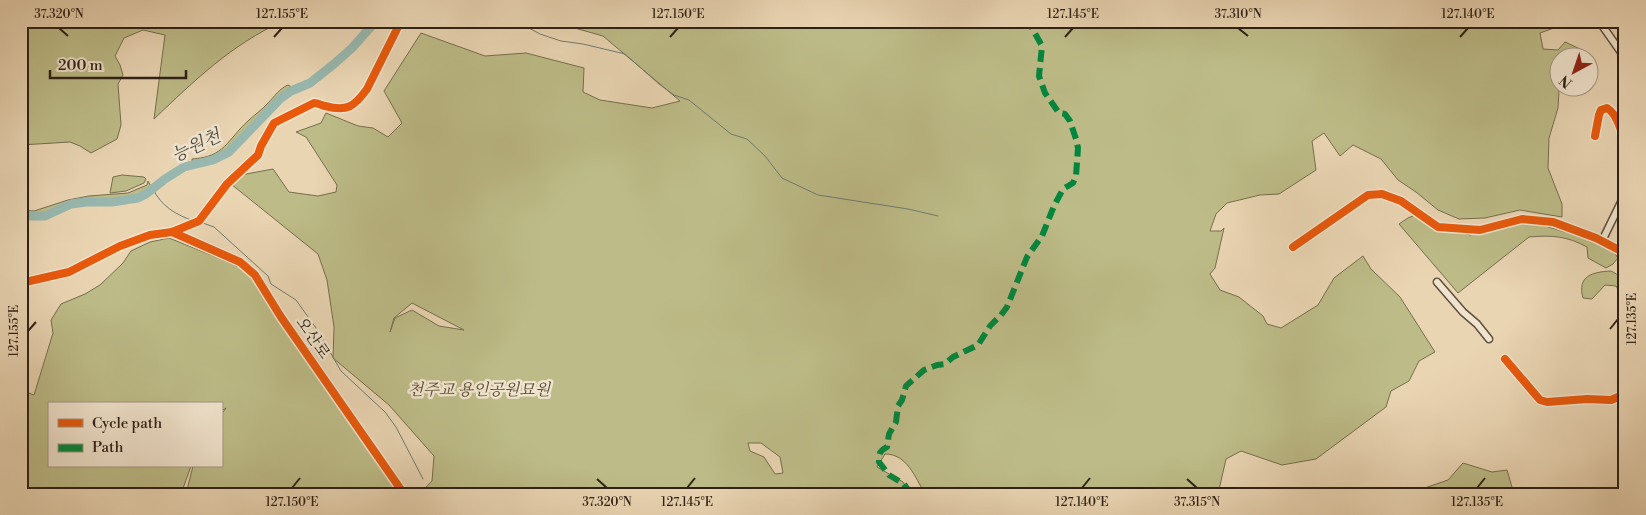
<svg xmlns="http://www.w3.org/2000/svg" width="1646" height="515" font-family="'Libre Bodoni','Noto Serif KR',serif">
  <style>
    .green { fill: #bdbc88; stroke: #766e4f; fill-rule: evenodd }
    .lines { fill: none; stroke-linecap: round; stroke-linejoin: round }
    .stream { stroke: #6e7c72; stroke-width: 1 }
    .river { stroke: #98b8af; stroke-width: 9 }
    .minor-casing { stroke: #5d4e3d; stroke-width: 9 }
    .minor { stroke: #f1e4ce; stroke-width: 6 }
    .quiet { stroke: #00873e; stroke-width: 6; stroke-dasharray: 12 6; stroke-linecap: butt }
    .cycleway-casing { stroke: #f1e4ce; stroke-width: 11 }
    .cycleway { stroke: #e8590c; stroke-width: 8 }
    .ticks { fill: none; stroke: #2e2116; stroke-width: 2 }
    .labels { text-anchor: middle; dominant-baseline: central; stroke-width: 5; stroke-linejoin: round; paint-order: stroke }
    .street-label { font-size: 16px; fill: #2e2116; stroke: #f1e4ce }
    .park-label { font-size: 16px; font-style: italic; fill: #524832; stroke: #f1e4ce }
    .water-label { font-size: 18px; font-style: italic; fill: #4e4e44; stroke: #f1e4ce }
    .neatline { fill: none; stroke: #2e2116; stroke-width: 2 }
    .ticks-label { font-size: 12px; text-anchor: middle; fill: #2e2116 }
  </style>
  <rect width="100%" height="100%" fill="#ead5b3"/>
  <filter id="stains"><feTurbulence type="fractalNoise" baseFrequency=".004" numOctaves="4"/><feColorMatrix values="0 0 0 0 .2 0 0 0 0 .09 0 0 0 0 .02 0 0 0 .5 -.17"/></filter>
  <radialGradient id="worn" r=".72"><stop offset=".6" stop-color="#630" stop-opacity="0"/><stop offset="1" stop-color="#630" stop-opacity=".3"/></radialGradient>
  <g class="green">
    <path d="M21 21H283C231 45 195 80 154 119L165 35 143 30 124 38 115 56 120 65 123 75 118 84 121 125 117 139 91 153 80 146 70 142 21 145Z"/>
    <path d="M550 21H1553L1554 28 1540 33 1543 49 1558 50 1565 42 1580 49 1584 57 1558 58V88H1565L1559 90 1558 108 1549 138 1548 168 1562 204V217L1520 210 1485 218 1459 219 1438 210 1416 192 1398 180 1381 159 1353 145 1340 156 1324 133 1312 141 1316 170 1279 194 1260 195 1227 203 1216 214 1210 231H1221L1224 228 1215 268 1210 274 1220 290 1239 297 1263 316 1267 324 1281 328 1318 305 1334 278 1363 256 1371 269 1400 297 1435 352 1419 361 1409 381 1391 391 1386 407 1316 459 1282 465 1241 451 1226 459 1218 494H925C915 477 907 454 885 454L877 467 903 482 910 494H419L432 481 434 456 389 405 333 358 334 327 327 280 318 254 231 184 241 175 273 169 289 192 318 196 336 192 337 185 306 137 296 132 321 123 326 113 358 126 373 128 388 137 402 123 384 91 421 33 485 56 526 53 584 68 583 92 600 100 652 108 680 101 603 36ZM412 303 464 330 439 326 412 310 395 318 390 332 394 318ZM748 443H761L780 457 783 473 775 474 764 457 750 451Z"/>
    <path d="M288 85 294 88 279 98 228 152 213 160 192 165V159C225 157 227 140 248 121 254 115 262 110 268 103 275 96 279 89 288 85Z"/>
    <polygon points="122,175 144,177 146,179 144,183 126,191 110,193 113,177"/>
    <path d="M148 181 152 188C124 207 103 197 73 202 63 204 55 212 45 215 38 216 28 215 21 215V210L34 211 68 200 89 196 128 193 147 185Z"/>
    <path d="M1415 215 1429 224 1470 235 1524 223 1542 225 1591 240 1614 252 1618 258 1613 264 1606 268 1588 258 1587 247C1567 236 1552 235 1529 237L1458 293 1399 224 1408 218Z"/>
    <polygon points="169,238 221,259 241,268 257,280 277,319 404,494 186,494 193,466 221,466 221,415 226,408 221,411 221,404 49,404 49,466 191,466 181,494 21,494 21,390 34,395 53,333 51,320 61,304 85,294 100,285 123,263 131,251 150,242"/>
    <path d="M1611 271C1627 279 1625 287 1625 302L1616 286 1605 285 1592 299 1583 298C1577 276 1592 272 1611 271Z"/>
    <polygon points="1463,463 1492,472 1507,470 1514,494 1387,494 1388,490 1416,491 1448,480"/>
  </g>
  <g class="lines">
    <g class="stream">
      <polyline points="499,21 525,26 540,34 561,41 583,44 625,54 659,84 674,95 689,100 731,134 747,139 765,156 782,178 818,195 908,209 938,216"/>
      <path d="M153 189C161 206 176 215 194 221"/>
      <polyline points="200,222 214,227 268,276 271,284 296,300 316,328 341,371 385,412 396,427 423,479"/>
    </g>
    <polyline class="river" points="21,216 45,216 71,204 86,202 112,202 138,198 146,194 165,179 184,167 213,160 229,152 281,98 291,91 310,83 334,64 352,48 376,21"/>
    <g class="minor-casing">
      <g id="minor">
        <polyline points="1599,21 1625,58"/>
        <path d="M1595 136 1599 115 1601 110 1607 108C1618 115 1622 133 1625 145"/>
        <polyline points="172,232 240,262 255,275 281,317 404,494"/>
        <polyline points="1602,241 1625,194"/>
        <polyline points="1293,247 1368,195 1382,194 1401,201 1438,227 1480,230 1522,219 1553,222 1596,238 1625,253"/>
        <polyline points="1437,282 1463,312 1477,324 1489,339"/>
        <path d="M21 283 69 272 120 246 150 235 172 232 199 221 227 184 258 155 261 146 274 123 314 103C318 103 321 105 325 106 347 112 354 107 367 89L401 21"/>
        <polyline points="1505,359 1540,400 1547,402 1587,399 1611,400 1625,394"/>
      </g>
    </g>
    <use href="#minor" class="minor"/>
    <path class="quiet" d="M911 494 904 484 889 475 879 462C879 454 879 451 887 447L889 434 896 422 898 406 902 400 906 386 924 370 937 365 945 364 953 357 978 345 990 326 1001 315 1007 307 1027 257 1042 236 1054 206 1063 189 1073 183 1076 176 1078 148 1076 139 1070 121 1065 114 1059 113 1045 93 1039 76 1042 46 1032 28 1034 21"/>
    <g class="cycleway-casing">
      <g id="cycleway">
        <path d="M1595 136 1599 115 1601 110 1607 108C1618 115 1622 133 1625 145"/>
        <polyline points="172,232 240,262 255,275 281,317 404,494"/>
        <polyline points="1293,247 1368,195 1382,194 1401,201 1438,227 1480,230 1522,219 1553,222 1596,238 1625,253"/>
        <path d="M21 283 69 272 120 246 150 235 172 232 199 221 227 184 258 155 261 146 274 123 314 103C318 103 321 105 325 106 347 112 354 107 367 89L401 21"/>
        <polyline points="1505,359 1540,400 1547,402 1587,399 1611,400 1625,394"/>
      </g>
    </g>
    <use href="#cycleway" class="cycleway"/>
  </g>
  <path class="ticks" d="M59 28 68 36M1238 28 1248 36M274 37 282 28M670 37 678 28M1065 37 1073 28M1460 37 1468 28M1610 329 1618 319M28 331 36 322M597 479 607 488M1187 479 1197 488M292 488 300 478M687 488 695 478M1082 488 1090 478M1477 488 1485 478"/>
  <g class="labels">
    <g class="street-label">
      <text transform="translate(313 338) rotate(55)">오산로</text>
    </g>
    <g class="park-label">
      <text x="479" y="390">천주교 용인공원묘원</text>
    </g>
    <g class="water-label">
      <text transform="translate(196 146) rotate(-25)">능원천</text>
    </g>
  </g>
  <rect width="1646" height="515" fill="none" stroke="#ead5b3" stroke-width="55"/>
  <rect x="48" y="402" width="175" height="65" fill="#f1e4ce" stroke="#a39684"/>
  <rect x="58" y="419" width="25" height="8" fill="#e8590c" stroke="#a39684"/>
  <text x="92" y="428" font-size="15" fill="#2e2116">Cycle path</text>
  <rect x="58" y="444" width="25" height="8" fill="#00873e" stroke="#a39684"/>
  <text x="92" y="452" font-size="15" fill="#2e2116">Path</text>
  <g transform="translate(1574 72) rotate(220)"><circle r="24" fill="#f1e4ce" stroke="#a39684"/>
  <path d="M0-4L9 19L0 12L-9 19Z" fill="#8f2418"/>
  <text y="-8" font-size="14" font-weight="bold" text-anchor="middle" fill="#2e2116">N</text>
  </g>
  <path d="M50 70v8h136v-8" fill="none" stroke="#2e2116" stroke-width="2.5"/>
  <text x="58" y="70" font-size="15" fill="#2e2116" stroke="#f1e4ce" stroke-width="4" paint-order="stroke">200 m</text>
  <rect x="28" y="28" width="1590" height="460" class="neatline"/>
  <g class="ticks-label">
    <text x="59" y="18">37.320°N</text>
    <text x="282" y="18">127.155°E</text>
    <text x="678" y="18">127.150°E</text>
    <text x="1073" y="18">127.145°E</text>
    <text x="1238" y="18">37.310°N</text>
    <text x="1468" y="18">127.140°E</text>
    <text transform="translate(1632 319) rotate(-90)" y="4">127.135°E</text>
    <text transform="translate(14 331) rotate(-90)" y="4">127.155°E</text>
    <text x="292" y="506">127.150°E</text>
    <text x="607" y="506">37.320°N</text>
    <text x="687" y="506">127.145°E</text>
    <text x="1082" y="506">127.140°E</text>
    <text x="1197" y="506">37.315°N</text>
    <text x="1477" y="506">127.135°E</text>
  </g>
  <rect width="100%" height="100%" filter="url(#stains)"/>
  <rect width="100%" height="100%" fill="url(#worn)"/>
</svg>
